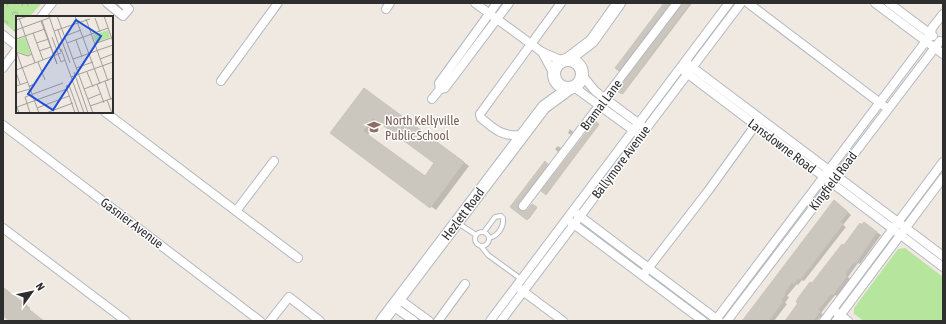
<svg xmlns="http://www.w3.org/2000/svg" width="946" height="324" font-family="'Asap Condensed',sans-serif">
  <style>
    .forest { fill: url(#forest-crowns) }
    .park { fill: #b6e59e }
    .shadow { fill: #0003; fill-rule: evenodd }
    .building { fill: #cbc7bf; stroke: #cbc5ba; fill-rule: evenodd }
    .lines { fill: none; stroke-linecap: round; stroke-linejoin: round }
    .service-casing { stroke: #b4b7c1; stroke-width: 6 }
    .minor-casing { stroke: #b4b7c1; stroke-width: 10 }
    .secondary-casing { stroke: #b4b7c1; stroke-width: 14 }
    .service { stroke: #fff; stroke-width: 4 }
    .minor { stroke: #fff; stroke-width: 8 }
    .secondary { stroke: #fff; stroke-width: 12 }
    .labels { text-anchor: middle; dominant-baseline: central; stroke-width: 3; stroke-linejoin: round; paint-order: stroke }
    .street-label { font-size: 13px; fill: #2e2e2e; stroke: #fff }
    .education-label { font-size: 13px; fill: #785e54; stroke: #fff; text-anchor: start }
    .inset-road { fill: none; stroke: #a29e99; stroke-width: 1 }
    .view { fill: #1d4ed8; fill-opacity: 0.15; stroke: #1d4ed8; stroke-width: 2 }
    .inset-edge { fill: none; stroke: #2e2e2e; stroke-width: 2 }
  </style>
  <defs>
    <pattern id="forest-crowns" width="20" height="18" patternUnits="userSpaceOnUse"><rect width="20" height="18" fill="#b6e59e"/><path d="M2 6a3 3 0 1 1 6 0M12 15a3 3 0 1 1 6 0" fill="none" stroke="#9dc588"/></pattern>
  </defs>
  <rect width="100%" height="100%" fill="#efe9e1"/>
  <polygon class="forest" points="3,3 42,3 29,17 17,17 17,30 15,32 3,22"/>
  <polygon class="park" points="905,248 943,277 943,321 864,321 854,314 854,308 898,249"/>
  <g class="shadow">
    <polygon points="665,3 671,3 620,71 616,68"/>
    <polygon points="682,3 692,3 623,94 619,91"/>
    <path d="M364 89 469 166 436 210 332 133ZM378 120 436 163 425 177 368 135Z"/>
    <polygon points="595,122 599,125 546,194"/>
    <polygon points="570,129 573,132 571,135 568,133"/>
    <polygon points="558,146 561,148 558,152 555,149"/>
    <polygon points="545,163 548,165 518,206 519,210 522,212 528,210 532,205 537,208 529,219 512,207"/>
    <polygon points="835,201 851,215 843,225 846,227 804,281 802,280 798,285 797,284 787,296 789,297 785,303 787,304 774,321 743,321"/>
    <polygon points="864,223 881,235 860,264 858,263 848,277 850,279 837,296 835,295 821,313 823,314 817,321 785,321 812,284"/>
    <polygon points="3,287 30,308 29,310 44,321 14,321 3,313"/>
  </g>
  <g class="building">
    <polygon points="664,3 670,3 619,71 615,68"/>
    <polygon points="682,3 690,3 622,94 617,91"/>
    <path d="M364 88 464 162 430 208 330 133ZM373 118 434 163 425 176 363 131Z"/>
    <polygon points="595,121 599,124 546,195 541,191"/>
    <polygon points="545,161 548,164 518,205 518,208 522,211 527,210 532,204 537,207 527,220 510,207"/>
    <polygon points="834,200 848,212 840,222 843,224 800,280 798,278 794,284 792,282 784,294 785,295 781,300 783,301 769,321 742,321"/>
    <polygon points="864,222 877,232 856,263 854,262 845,274 847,276 833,295 831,294 818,310 820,311 813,321 785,321 798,303 796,302 798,298 810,282 812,283 842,244 844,245 860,223 861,225"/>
    <polygon points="3,288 27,305 26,307 44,321 10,321 3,316"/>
  </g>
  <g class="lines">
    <g class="service-casing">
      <g id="service">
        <polyline points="458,223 476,235"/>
        <circle cx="482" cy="239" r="7"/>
        <path d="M484 232 495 217 501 216 503 218C504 227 498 236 489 238"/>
        <polyline points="481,246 488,255 521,279"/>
      </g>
    </g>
    <g class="minor-casing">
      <g id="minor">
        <polyline points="107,3 123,16 129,9 122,3"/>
        <polyline points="475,3 542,52 563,61"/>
        <polyline points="497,3 439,83 440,89 445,88 509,3"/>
        <polyline points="748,3 884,106"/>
        <polyline points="875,3 943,54"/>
        <polyline points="889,3 933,36"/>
        <polyline points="386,9 390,3"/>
        <polyline points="41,17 52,3"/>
        <polyline points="3,35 17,46"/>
        <polyline points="542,52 554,74"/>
        <polyline points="688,64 943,256"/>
        <polyline points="3,68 17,49"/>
        <polyline points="684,71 943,267"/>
        <polyline points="582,75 595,91 642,126"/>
        <polyline points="221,81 278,3"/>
        <polyline points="574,87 637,133"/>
        <polyline points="432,99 440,89"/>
        <polyline points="105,112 298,258"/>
        <polyline points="3,125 260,321"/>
        <path d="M522 135C503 137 495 130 481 118L480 114 561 3"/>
        <polyline points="523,206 677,3"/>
        <polyline points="236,211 274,161"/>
        <polyline points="577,214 719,321"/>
        <polyline points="571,222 703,321"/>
        <polyline points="3,228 126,321"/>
        <polyline points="643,275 708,191 757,123"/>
        <polyline points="520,289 563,321"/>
        <polyline points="399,299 429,321"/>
        <polyline points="393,306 414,321"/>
        <polyline points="836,312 848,321"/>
        <polyline points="270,321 289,297 320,321"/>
        <polyline points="438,321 465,284"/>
        <polyline points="490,321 729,3"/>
        <polyline points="501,321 741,3"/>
        <polyline points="715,321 926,41 931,34 932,28 943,14"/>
        <polyline points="727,321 940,41"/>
        <polyline points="824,321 943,162"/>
        <polyline points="836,321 943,178"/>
      </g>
    </g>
    <g class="secondary-casing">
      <g id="secondary">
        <circle cx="568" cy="74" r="14"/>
        <polyline points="567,60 592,41 619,3"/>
        <polyline points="382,321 544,107 570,88"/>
      </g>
    </g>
    <use href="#service" class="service"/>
    <use href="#minor" class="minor"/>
    <use href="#secondary" class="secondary"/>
  </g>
  <defs>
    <g id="school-bare" transform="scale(1.08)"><path d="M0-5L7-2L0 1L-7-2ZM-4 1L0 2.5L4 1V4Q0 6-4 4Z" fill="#8d6e63" stroke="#fff" stroke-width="2.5" paint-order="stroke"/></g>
  </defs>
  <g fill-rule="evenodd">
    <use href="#school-bare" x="374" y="127"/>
  </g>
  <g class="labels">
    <g class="street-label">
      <text transform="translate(601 105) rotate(-53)">Bramal Lane</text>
      <text transform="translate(782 146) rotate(37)">Lansdowne Road</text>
      <text transform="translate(621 162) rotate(-53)">Ballymore Avenue</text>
      <text transform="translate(833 181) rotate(-53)">Kingfield Road</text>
      <text transform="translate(463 214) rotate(-53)">Hezlett Road</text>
      <text transform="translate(132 223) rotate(37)">Gasnier Avenue</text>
    </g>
    <g class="education-label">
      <text x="385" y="120">North Kellyville<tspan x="385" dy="15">Public School</tspan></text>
    </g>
  </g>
  <g transform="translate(16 16)">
    <rect width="97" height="97" fill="#efe9e1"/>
    <path d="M92 14 94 21 80 27 77 19ZM9 21 15 38 12 39 0 35V24Z" fill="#b6e59e"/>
    <path class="inset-road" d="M33 0 45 36M41 0 77 97M59 0 84 68M88 0 97 26M3 2 19 47M79 2 84 16M70 3 92 65M0 4 12 0M25 5 41 48 26 5M0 14 33 2M42 14 54 47M38 15 74 3M17 17 27 44M49 20 65 14M36 21 45 46 49 44M0 23 29 13M60 24 66 41M20 27 33 23M51 27 92 12M78 28 95 22M45 33 68 97M23 35 35 31M0 36 12 40 16 38M1 37 6 52M57 43 97 29M84 43 97 38M22 46 29 64M6 51 23 97M60 52 77 46M0 54 45 37M0 56 4 68M58 56 72 97M71 56 77 71M55 61 97 46M89 65 95 84M81 68 88 87M0 70 12 66M13 70 19 68 13 71M68 73 97 62M0 77 14 73M72 83 84 78M91 84 96 97M74 90 97 82M21 92 53 80M3 97 1 91 51 73M14 97 9 81 47 67M30 97 57 87M59 97 50 70 53 69 63 97"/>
    <path class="view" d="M60 4 85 20 37 94 12 78Z"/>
    <rect width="97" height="97" class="inset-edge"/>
  </g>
  <rect width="946" height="324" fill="none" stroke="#2e2e2e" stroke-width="8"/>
  <g transform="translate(32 292) rotate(57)" stroke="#ffffff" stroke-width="3" paint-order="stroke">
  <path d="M0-3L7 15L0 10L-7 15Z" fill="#2e2e2e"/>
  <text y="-6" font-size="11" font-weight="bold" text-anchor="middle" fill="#2e2e2e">N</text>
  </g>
</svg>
